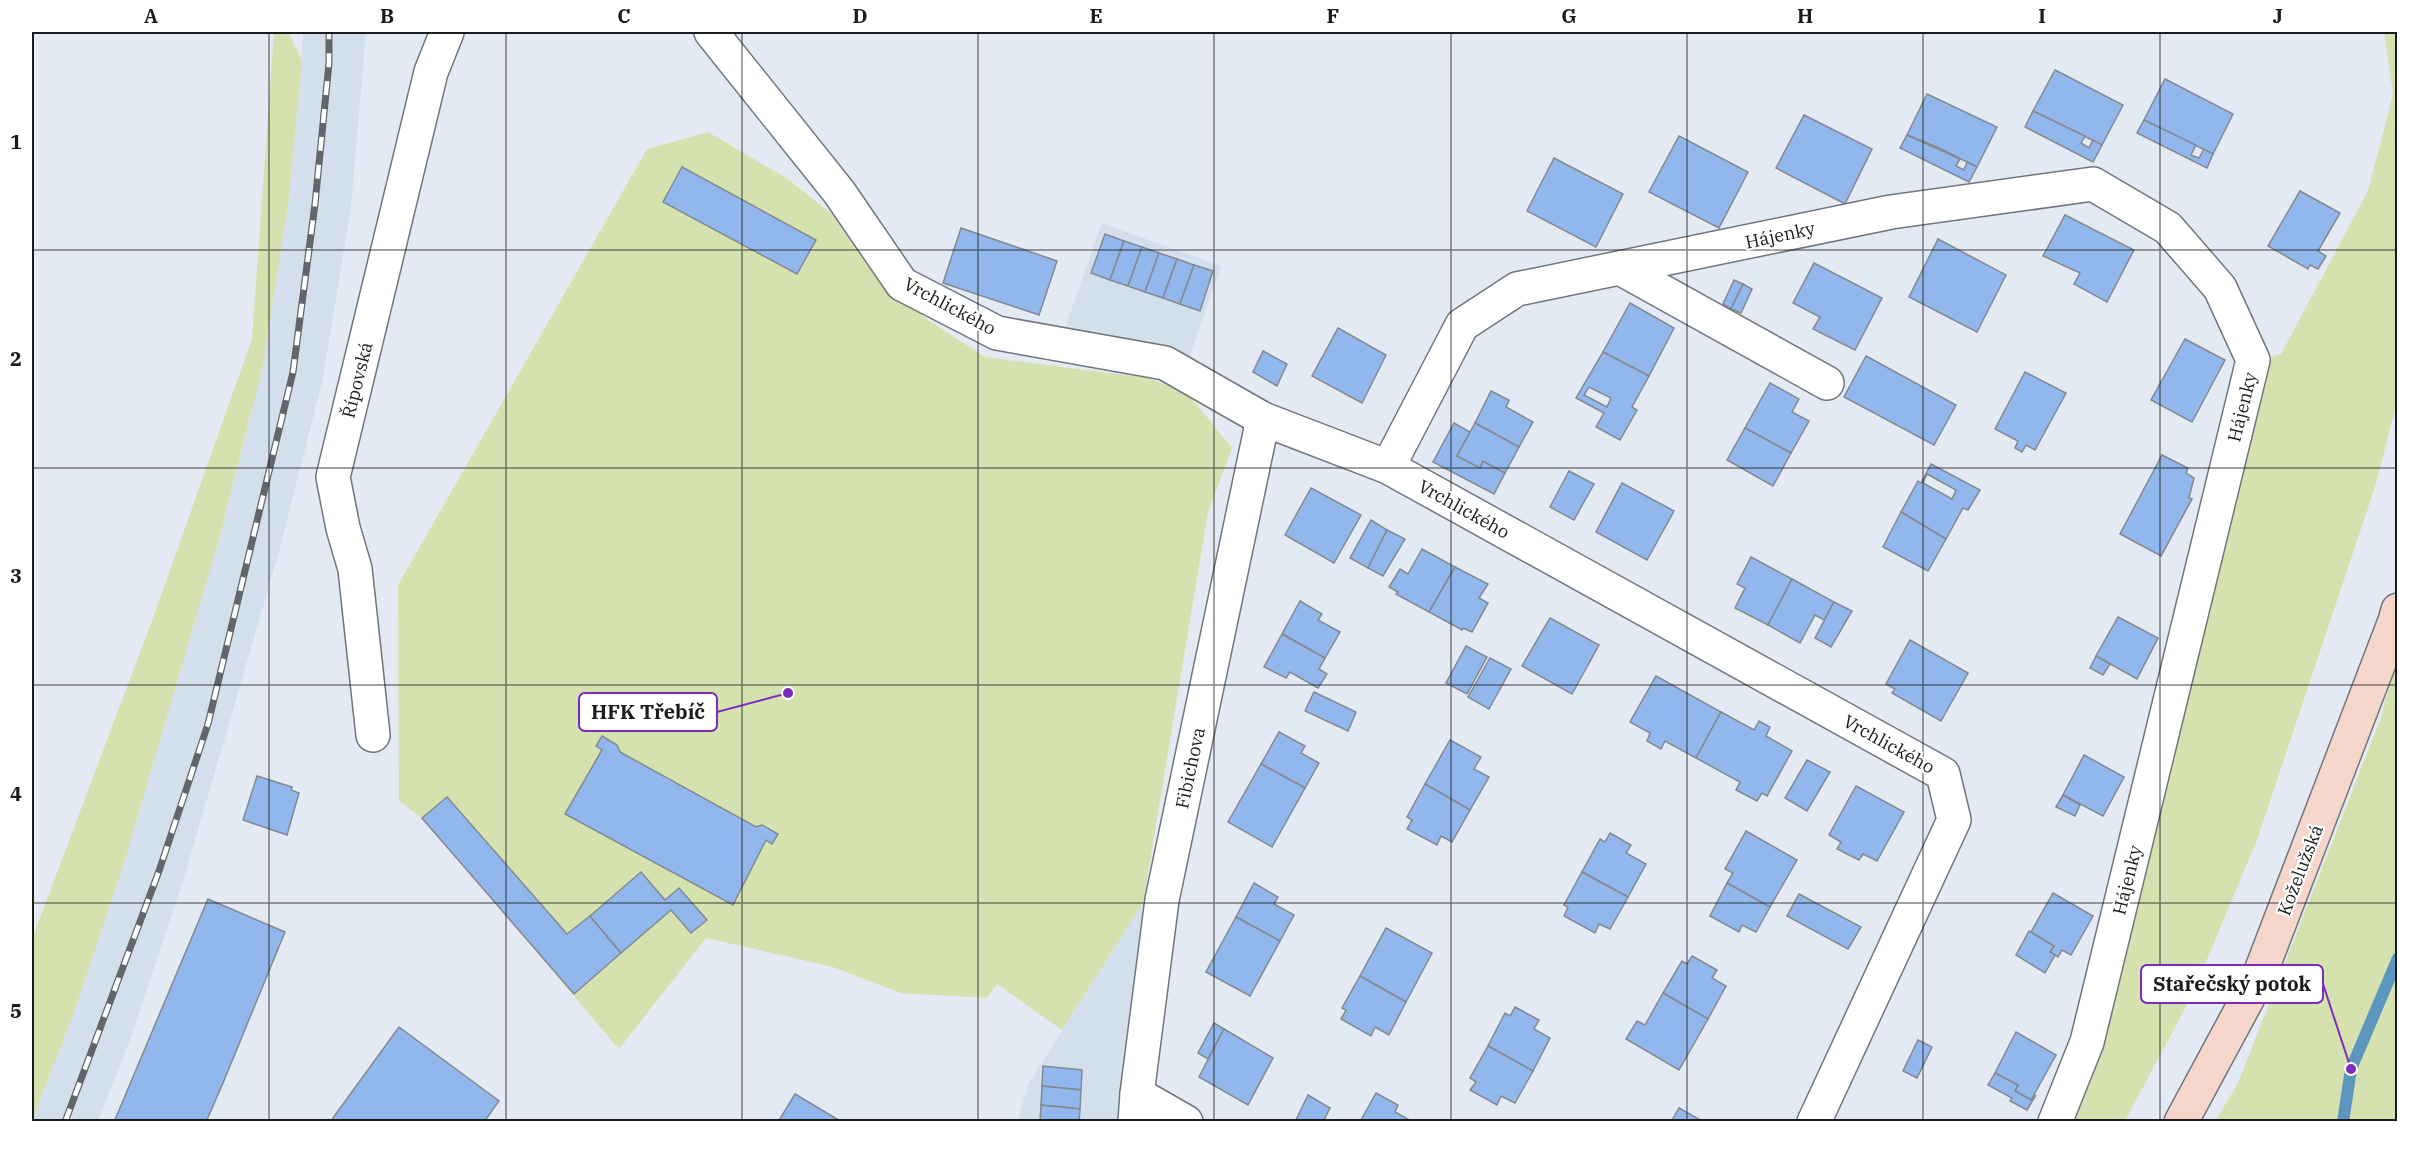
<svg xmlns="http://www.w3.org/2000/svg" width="2429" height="1153" font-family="'IBM Plex Serif',serif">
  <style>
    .built { fill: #d4dfee }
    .green { fill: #d5e2af }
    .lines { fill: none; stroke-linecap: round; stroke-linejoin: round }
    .stream { stroke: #5c96bf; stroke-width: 12 }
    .building { fill: #92b7ed; stroke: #848991; stroke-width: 1.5; fill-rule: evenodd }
    .street-casing { stroke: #70767d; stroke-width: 36 }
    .secondary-casing { stroke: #70767d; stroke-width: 36 }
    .street { stroke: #fff; stroke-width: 33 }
    .secondary { stroke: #f6d6ca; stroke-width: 33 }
    .rail-casing { stroke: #62666b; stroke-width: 7 }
    .rail { stroke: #fff; stroke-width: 4.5; stroke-dasharray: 14; stroke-linecap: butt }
    .grid { fill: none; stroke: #191b1e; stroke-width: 1.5; stroke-opacity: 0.55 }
    .labels { text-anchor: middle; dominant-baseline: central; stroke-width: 4.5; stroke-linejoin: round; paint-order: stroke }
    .street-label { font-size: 18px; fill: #191b1e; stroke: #fff }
    .leader { fill: none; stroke: #7b2cbf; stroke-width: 2 }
    .callout-dot { fill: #7b2cbf; stroke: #fff; stroke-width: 2 }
    .callout { fill: #fff; stroke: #7b2cbf; stroke-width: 2 }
    .callout-label { font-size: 20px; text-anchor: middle; font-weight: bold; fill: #191b1e }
    .neatline { fill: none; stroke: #191b1e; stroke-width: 2 }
    .grid-label { font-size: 20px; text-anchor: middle; font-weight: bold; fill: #191b1e }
  </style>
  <rect width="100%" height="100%" fill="#e4eaf3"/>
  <g class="built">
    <polygon points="303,32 366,32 351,206 323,378 279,552 184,878 130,1040 98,1121 32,1122 72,1018 125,860 220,536 263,366 289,199 302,60"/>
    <polygon points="1102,223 1221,266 1187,364 1066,325"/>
    <polygon points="1162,900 1135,1121 1017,1122 1029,1083 1143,903"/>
  </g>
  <g class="green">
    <polygon points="274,32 288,32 302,60 289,199 263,366 220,536 125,860 72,1018 32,1121 32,939 153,618 252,339"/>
    <polygon points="2384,32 2397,32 2397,403 2374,490 2257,840 2192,995 2125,1121 2055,1122 2253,360 2281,354 2368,191 2393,94"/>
    <polygon points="708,132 788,179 854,232 925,318 985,357 1149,378 1189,395 1232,448 1208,513 1143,903 1062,1030 997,984 987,998 900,993 833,967 706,938 619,1049 422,818 399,801 398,585 647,149"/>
    <polygon points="2397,659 2397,1120 2215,1122 2238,1083 2380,720"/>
  </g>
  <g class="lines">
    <polyline class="stream" points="2343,1122 2351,1069 2398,958"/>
  </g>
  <g class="building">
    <polygon points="2055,70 2123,105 2102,145 2033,111"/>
    <polygon points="2165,79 2233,114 2213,154 2144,120"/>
    <polygon points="1927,94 1997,127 1977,167 1937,147 1907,135"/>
    <polygon points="2033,111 2085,136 2081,143 2089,148 2093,140 2102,145 2093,162 2025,127"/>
    <polygon points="1804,115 1872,149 1845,204 1776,168"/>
    <polygon points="2144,120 2196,145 2191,155 2199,158 2204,149 2213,154 2207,168 2137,133"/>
    <polygon points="1907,135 1960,159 1956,166 1964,170 1967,162 1977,167 1969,182 1900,148"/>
    <polygon points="1679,136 1748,172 1719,228 1649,192"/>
    <polygon points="1554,158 1623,194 1596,247 1527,211"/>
    <polygon points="682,167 816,240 797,274 663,202"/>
    <polygon points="2300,191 2340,213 2318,251 2326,256 2318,269 2310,265 2308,269 2268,246"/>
    <polygon points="2065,215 2134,250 2107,302 2074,284 2080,273 2043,256"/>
    <polygon points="961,228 1057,261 1039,315 943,283"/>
    <polygon points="1105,234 1124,241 1110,280 1091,273"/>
    <polygon points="1938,239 2006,275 1977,332 1909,297"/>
    <polygon points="1124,241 1142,247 1128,286 1110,280"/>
    <polygon points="1142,247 1159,253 1145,292 1128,286"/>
    <polygon points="1159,253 1177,259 1163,298 1145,292"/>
    <polygon points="1177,259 1194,265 1180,304 1163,298"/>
    <polygon points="1814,263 1882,298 1855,350 1813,329 1820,317 1793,303"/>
    <polygon points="1194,265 1213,271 1200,311 1180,304"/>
    <polygon points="1734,280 1743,284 1731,309 1723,304"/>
    <polygon points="1743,284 1752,289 1741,313 1731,309"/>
    <polygon points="1630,303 1674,328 1649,376 1603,352"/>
    <polygon points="1338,328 1386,355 1362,403 1312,376"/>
    <polygon points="2185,339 2225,360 2192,422 2151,400"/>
    <polygon points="1263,351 1287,364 1277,386 1253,372"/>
    <path d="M1603 352 1649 376 1632 407 1637 410 1620 440 1596 427 1604 413 1576 398ZM1589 387 1611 398 1607 407 1584 395Z"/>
    <polygon points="1866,356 1956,405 1934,445 1844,397"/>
    <polygon points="2025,372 2066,393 2035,450 2026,445 2022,452 2015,448 2018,441 1995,429"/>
    <polygon points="1770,383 1799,399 1792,412 1809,421 1791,453 1745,428"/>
    <polygon points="1491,391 1509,400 1506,407 1533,422 1519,447 1475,423"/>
    <polygon points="1454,423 1470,432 1457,456 1480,468 1483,461 1505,473 1494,494 1433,462"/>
    <polygon points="1475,423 1519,447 1505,473 1483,461 1480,468 1457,456"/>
    <polygon points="1745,428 1791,453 1773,486 1727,460"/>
    <polygon points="2162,455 2188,468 2186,473 2194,478 2189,498 2192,499 2161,556 2120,534"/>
    <path d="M1931 464 1980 490 1968 510 1963 508 1946 539 1901 512 1918 481 1921 483ZM1927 474 1956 490 1952 499 1923 483Z"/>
    <polygon points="1569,471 1594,484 1574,520 1550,507"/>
    <polygon points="1622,483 1674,511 1647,560 1596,532"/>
    <polygon points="1311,488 1361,515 1334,563 1285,535"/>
    <polygon points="1901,512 1946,539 1928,571 1883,547"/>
    <polygon points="1371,520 1387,530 1368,568 1350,558"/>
    <polygon points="1387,530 1405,539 1383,576 1368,568"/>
    <polygon points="1422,549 1455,567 1429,612 1396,594 1398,592 1389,587 1400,569 1408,574"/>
    <polygon points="1751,557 1792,579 1768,625 1735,608 1745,588 1737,584"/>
    <polygon points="1455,567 1488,584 1479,598 1488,603 1472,632 1463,628 1462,630 1429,612"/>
    <polygon points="1792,579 1834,602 1824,620 1815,615 1800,643 1768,625"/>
    <polygon points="1300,601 1322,614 1318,620 1340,632 1325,658 1282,634"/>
    <polygon points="1834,602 1852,611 1831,647 1815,638"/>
    <polygon points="2118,617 2158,638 2137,679 2096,656"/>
    <polygon points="1550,618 1599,645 1572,694 1522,666"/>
    <polygon points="1282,634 1325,658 1319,669 1327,674 1318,688 1290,672 1286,678 1264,667"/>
    <polygon points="1910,640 1968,673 1941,721 1892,693 1895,689 1886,684"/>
    <polygon points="1466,646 1487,657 1467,694 1446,683"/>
    <polygon points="2096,656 2110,664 2103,675 2090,668"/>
    <polygon points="1490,658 1511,669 1489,709 1468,697"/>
    <polygon points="1656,676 1721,712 1696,758 1665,741 1661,749 1647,741 1650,733 1630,722"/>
    <polygon points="1314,692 1356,712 1348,731 1305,711"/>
    <polygon points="1721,712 1754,730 1759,721 1770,727 1766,736 1792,751 1767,796 1762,793 1757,801 1736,790 1740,782 1696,758"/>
    <polygon points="1279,732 1305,746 1301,753 1319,763 1305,788 1261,764"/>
    <polygon points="602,736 617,745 620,752 756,827 762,825 778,834 772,844 766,840 733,905 565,814 602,750 596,746"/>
    <polygon points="1450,740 1481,757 1474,769 1489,777 1470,810 1425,784"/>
    <polygon points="2084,755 2124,777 2103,816 2063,795"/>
    <polygon points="1807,760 1830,772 1807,811 1785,798"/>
    <polygon points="1261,764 1305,788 1272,847 1228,822"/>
    <polygon points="257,776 292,787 291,790 299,793 287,835 243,820"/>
    <polygon points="1425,784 1470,810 1452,842 1441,836 1437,845 1407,829 1412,820 1407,817"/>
    <polygon points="1856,786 1904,812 1877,861 1863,854 1859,860 1837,849 1841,842 1829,835"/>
    <polygon points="2063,795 2080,805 2075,816 2056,807"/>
    <polygon points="447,797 567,934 590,916 621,953 574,994 422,818"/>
    <polygon points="1746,831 1797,860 1770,907 1727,883 1733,873 1725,869"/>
    <polygon points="1610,833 1631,845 1626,853 1646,864 1628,897 1582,872 1600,839 1605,842"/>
    <polygon points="641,872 665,900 679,888 707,920 691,933 671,910 621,953 590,916"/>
    <polygon points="1582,872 1628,897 1610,929 1599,924 1595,933 1564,916 1568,907 1564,905"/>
    <polygon points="1254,883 1278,897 1274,904 1294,915 1280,941 1236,917"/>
    <polygon points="1727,883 1770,907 1756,932 1742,925 1739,932 1710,916"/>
    <polygon points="2053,893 2093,916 2071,955 2062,950 2058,957 2055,955 2050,952 2054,946 2031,932"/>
    <polygon points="1799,894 1861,927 1848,949 1787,916"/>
    <polygon points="208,899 285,932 223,1083 206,1122 114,1122"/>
    <polygon points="1236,917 1280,941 1250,996 1206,972"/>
    <polygon points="1386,928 1432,953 1406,1002 1360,976"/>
    <polygon points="2029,931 2054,946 2050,952 2055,955 2045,973 2016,955"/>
    <polygon points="1692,956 1717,970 1712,978 1726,986 1708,1019 1663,993 1682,961 1687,964"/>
    <polygon points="1360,976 1406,1002 1389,1035 1375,1027 1371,1036 1341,1019 1346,1010 1342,1008"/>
    <polygon points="1663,993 1708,1019 1679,1070 1626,1039 1637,1021 1645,1025"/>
    <polygon points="1515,1007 1539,1020 1534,1029 1550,1038 1533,1071 1488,1046 1505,1013 1510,1016"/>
    <polygon points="1214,1023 1224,1029 1208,1059 1198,1053"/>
    <polygon points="399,1027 499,1101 484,1122 330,1122"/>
    <polygon points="1224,1029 1273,1058 1248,1105 1199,1077"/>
    <polygon points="2016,1032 2056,1055 2031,1100 2015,1091 2018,1085 1995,1073"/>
    <polygon points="1918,1040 1932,1047 1917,1078 1903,1071"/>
    <polygon points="1488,1046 1533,1071 1515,1103 1501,1096 1497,1105 1470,1090 1476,1082 1470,1078"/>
    <polygon points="1043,1066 1082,1070 1081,1090 1042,1086"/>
    <polygon points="1995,1073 2018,1085 2015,1091 2031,1100 2036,1095 2027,1110 2010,1101 2012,1098 1988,1085"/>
    <polygon points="1042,1086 1081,1090 1080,1109 1041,1105"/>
    <polygon points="1376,1093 1398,1105 1395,1112 1413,1122 1360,1122"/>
    <polygon points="795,1094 842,1122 778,1122"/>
    <polygon points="1308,1095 1330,1108 1323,1122 1295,1122"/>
    <polygon points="1041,1105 1080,1109 1079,1122 1040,1122"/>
    <polygon points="1679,1108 1704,1122 1671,1122"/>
  </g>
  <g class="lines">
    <g class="street-casing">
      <g id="street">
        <polyline points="711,32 839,192 902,284 997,333 1165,363 1263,419 1388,467 1943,774 1954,820 1814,1122"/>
        <polyline points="1620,268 1827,383"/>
        <polyline points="1388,467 1462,325 1517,289 1891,212 2093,184 2168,228 2220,288 2253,360 2087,1042 2055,1122"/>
        <polyline points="373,735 355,569 343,528 333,477 431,72 447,32"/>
        <polyline points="1137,1094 1186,1122"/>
        <polyline points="1135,1122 1137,1094 1162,900 1263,419"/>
      </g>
    </g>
    <g class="secondary-casing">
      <polyline id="secondary" points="2181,1122 2258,979 2395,621 2398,610"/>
    </g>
    <use href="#street" class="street"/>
    <use href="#secondary" class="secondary"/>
    <g class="rail-casing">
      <polyline id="rail" points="65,1122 159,871 208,724 293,372 315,204 329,63 329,32"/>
    </g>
    <use href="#rail" class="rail"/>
  </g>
  <path class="grid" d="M269 32V1122M506 32V1122M742 32V1122M978 32V1122M1214 32V1122M1451 32V1122M1687 32V1122M1923 32V1122M2160 32V1122M32 250H2398M32 468H2398M32 685H2398M32 903H2398"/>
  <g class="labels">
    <g class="street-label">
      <text transform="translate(1780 235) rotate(-12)">Hájenky</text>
      <text transform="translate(950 306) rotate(28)">Vrchlického</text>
      <text transform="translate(357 380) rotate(-76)">Řípovská</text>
      <text transform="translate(2242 407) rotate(-76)">Hájenky</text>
      <text transform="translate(1464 509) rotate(29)">Vrchlického</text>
      <text transform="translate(1889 744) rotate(29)">Vrchlického</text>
      <text transform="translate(1190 768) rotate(-78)">Fibichova</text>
      <text transform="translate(2300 870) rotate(-69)">Koželužská</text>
      <text transform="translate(2127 880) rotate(-76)">Hájenky</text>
    </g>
  </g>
  <path class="leader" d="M788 693L717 712M2351 1069L2323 984"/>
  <g class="callout-dot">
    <circle cx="788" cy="693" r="6"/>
    <circle cx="2351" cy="1069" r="6"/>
  </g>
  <g class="callout">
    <rect x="579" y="693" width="138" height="38" rx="6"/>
    <rect x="2141" y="965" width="182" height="38" rx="6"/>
  </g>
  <g class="callout-label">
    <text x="648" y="719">HFK Třebíč</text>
    <text x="2232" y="991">Stařečský potok</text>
  </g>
  <rect width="2429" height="1153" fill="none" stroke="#ffffff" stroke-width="66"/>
  <rect x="33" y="33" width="2363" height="1087" class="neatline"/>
  <g class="grid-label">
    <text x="151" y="23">A</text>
    <text x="387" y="23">B</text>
    <text x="624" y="23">C</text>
    <text x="860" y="23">D</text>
    <text x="1096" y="23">E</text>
    <text x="1333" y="23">F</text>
    <text x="1569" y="23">G</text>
    <text x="1805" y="23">H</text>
    <text x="2042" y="23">I</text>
    <text x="2278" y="23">J</text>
    <text x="16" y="149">1</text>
    <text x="16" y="366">2</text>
    <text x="16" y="583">3</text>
    <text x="16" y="801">4</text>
    <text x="16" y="1018">5</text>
  </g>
</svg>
